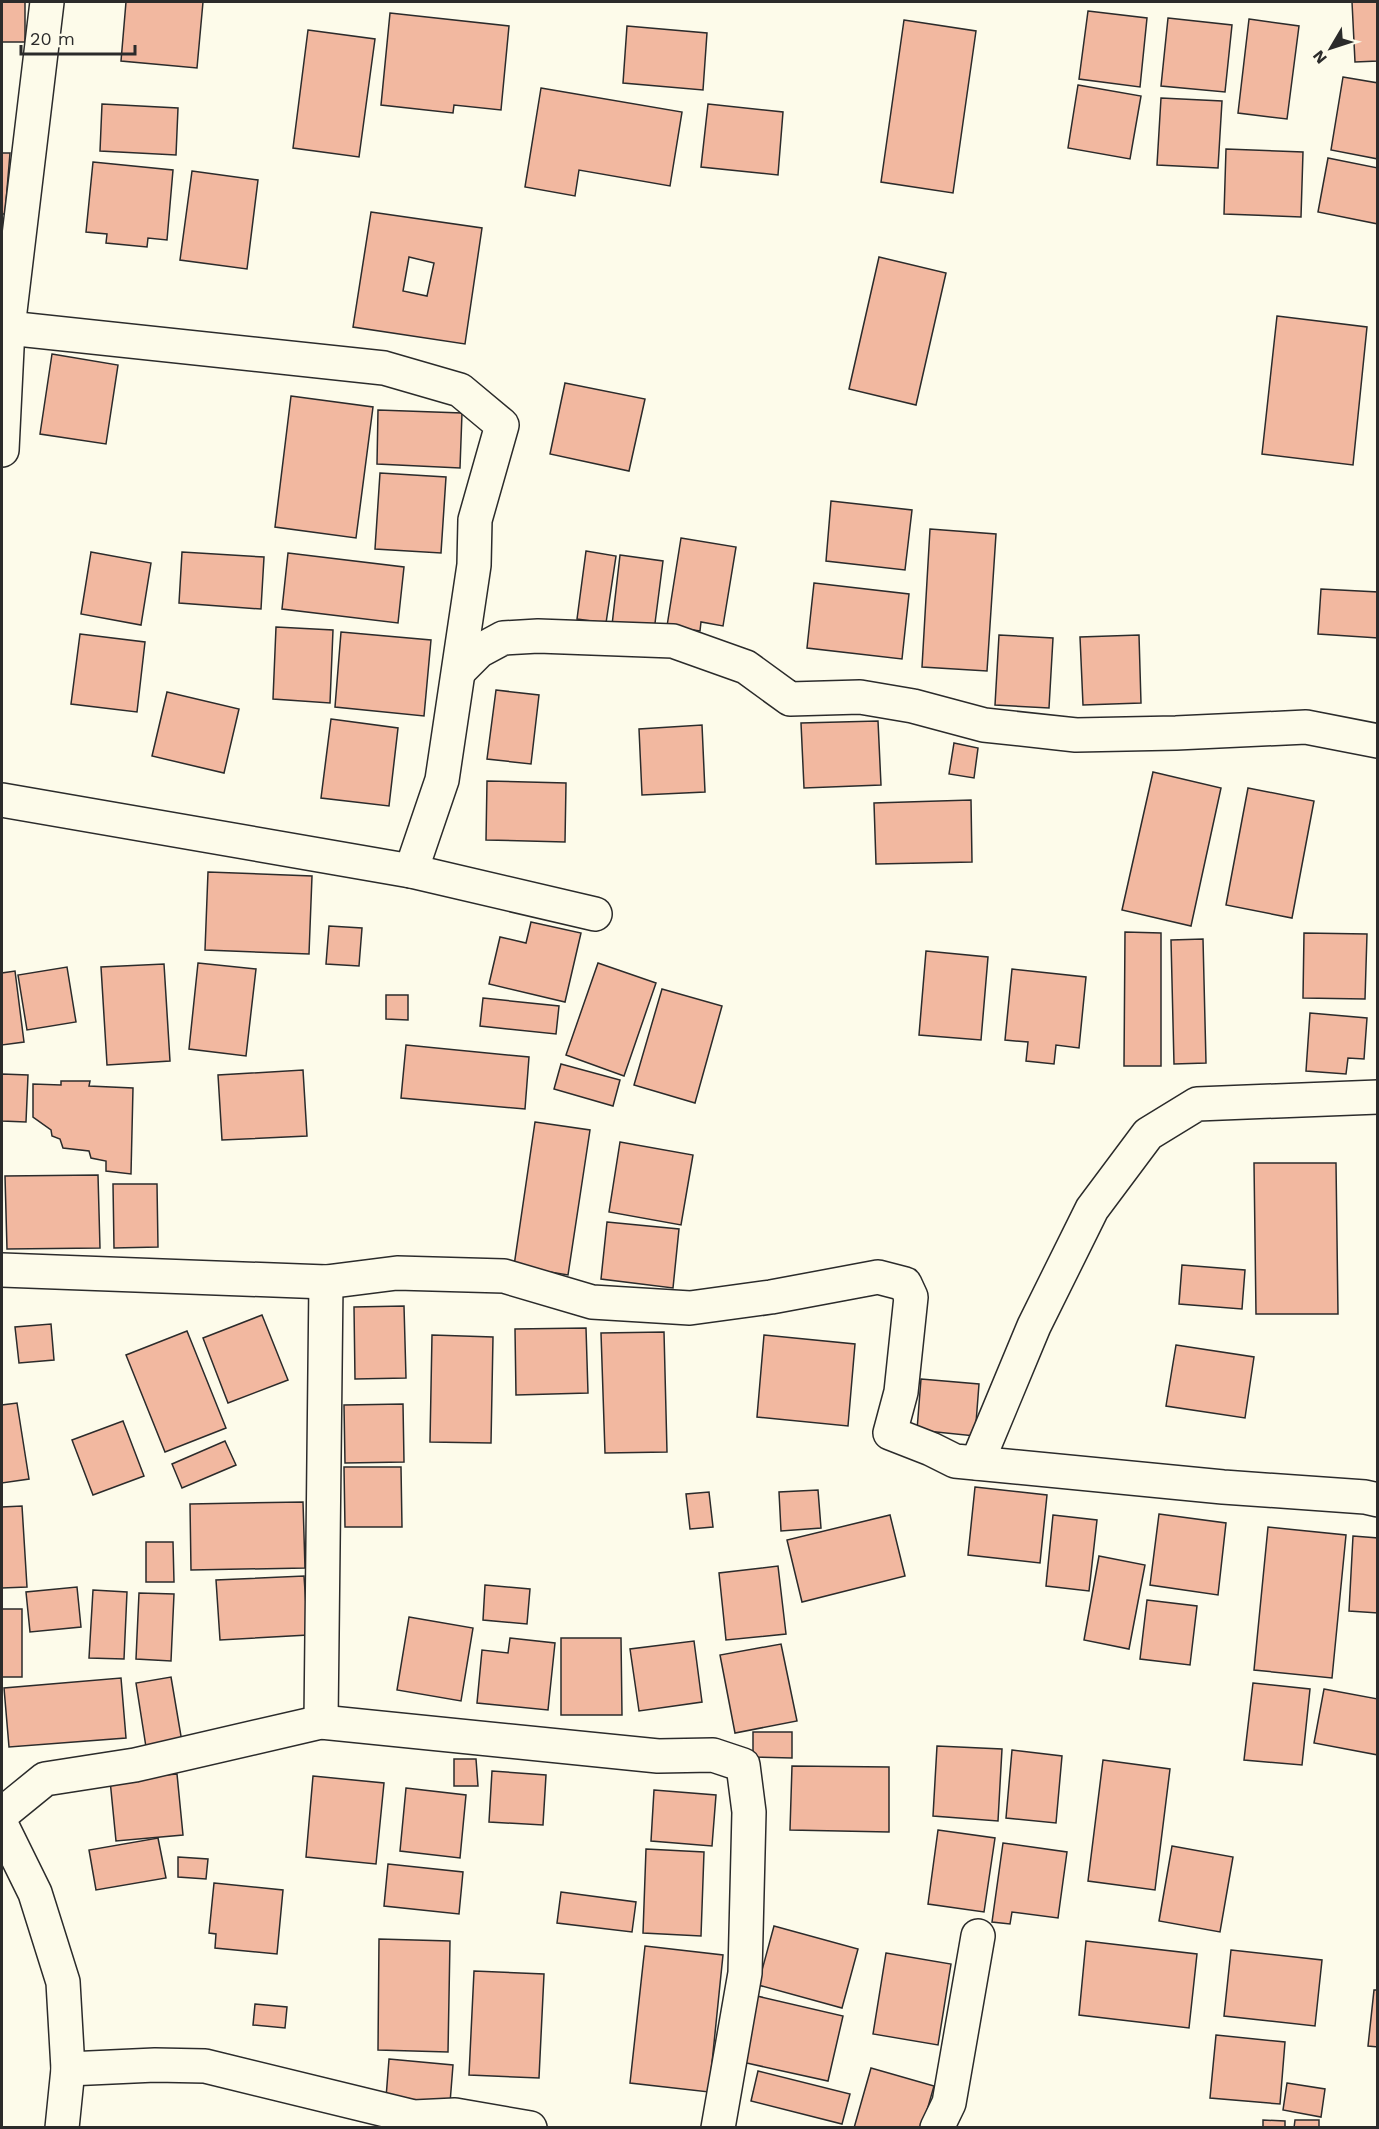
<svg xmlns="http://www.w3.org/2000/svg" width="1379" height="2129" font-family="'Work Sans',sans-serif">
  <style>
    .building { fill: #f2b8a0; stroke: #2b2b2b; stroke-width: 1.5; fill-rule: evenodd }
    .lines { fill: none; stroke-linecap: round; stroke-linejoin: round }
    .minor-casing { stroke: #2b2b2b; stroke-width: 36 }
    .minor { stroke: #fdfbea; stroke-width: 33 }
  </style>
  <rect width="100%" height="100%" fill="#fdfbea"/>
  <g class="building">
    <rect x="2" y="2" width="23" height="40"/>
    <polygon points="126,2 203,2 197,68 121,61"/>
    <polygon points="1352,2 1378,2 1378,61 1355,62"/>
    <polygon points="1088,11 1147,18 1140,87 1079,79"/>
    <polygon points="390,13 509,26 501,110 454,105 453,113 381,105"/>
    <polygon points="1168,18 1232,25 1225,92 1161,86"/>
    <polygon points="1249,19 1299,26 1287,119 1238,113"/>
    <polygon points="904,20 976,31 953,193 881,182"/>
    <polygon points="627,26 707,33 703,90 623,83"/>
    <polygon points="308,30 375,39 359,157 293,148"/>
    <polygon points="1343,77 1378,83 1378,159 1331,150"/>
    <polygon points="1078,85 1141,96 1130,159 1068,148"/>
    <polygon points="541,88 682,112 670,186 579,170 575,196 525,187"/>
    <polygon points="1161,98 1222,101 1218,168 1157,165"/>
    <polygon points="102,104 178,108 176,155 100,151"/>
    <polygon points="708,104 783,112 778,175 701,167"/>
    <polygon points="1226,149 1303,152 1301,217 1224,214"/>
    <polygon points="2,153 10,153 5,214 2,214"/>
    <polygon points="1328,158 1378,168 1378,224 1318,212"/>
    <polygon points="93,162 173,170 167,240 148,238 147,247 106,243 107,234 86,232"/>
    <polygon points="192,171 258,180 247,269 180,260"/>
    <path d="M371 212 482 228 465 344 353 327ZM409 257 434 263 427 296 403 291Z"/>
    <polygon points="879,257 946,273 916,405 849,389"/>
    <polygon points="1277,316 1367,327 1353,465 1262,454"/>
    <polygon points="52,354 118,365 106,444 40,434"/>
    <polygon points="565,383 645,399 629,471 550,454"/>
    <polygon points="291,396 373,407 356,538 275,527"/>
    <polygon points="378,410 462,413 460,468 377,464"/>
    <polygon points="380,473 446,477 441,553 375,549"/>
    <polygon points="831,501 912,510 905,570 826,561"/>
    <polygon points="930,529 996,534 987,671 922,667"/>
    <polygon points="681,538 736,547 723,626 701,622 700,631 667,626"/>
    <polygon points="586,551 616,556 606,623 577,619"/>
    <polygon points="91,552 151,563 141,625 81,614"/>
    <polygon points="182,552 264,557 261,609 179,603"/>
    <polygon points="288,553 404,567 398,623 282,609"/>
    <polygon points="620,555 663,561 654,631 612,625"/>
    <polygon points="814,583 909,594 902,659 807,648"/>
    <polygon points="1321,589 1378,592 1378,638 1318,634"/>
    <polygon points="276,627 333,630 330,703 273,699"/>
    <polygon points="341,632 431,640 424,716 335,707"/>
    <polygon points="80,634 145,642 137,712 71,704"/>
    <polygon points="999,635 1053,638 1049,708 995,705"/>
    <polygon points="1139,635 1141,703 1083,705 1080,637"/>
    <polygon points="496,690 539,695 531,764 487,759"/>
    <polygon points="167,692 239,709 224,773 152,756"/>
    <polygon points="331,719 398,728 389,806 321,798"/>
    <polygon points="878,721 881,785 804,788 801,723"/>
    <polygon points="702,725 705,792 642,795 639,729"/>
    <polygon points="954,743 978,748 974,778 949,774"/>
    <polygon points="1153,772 1221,788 1191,926 1122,910"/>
    <polygon points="487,781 566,783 565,842 486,840"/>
    <polygon points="1248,788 1314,801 1292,918 1226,905"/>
    <polygon points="971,800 972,862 876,864 874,803"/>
    <polygon points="208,872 312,876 309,954 205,950"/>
    <polygon points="531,922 581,933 565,1002 489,984 500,937 526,943"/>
    <polygon points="329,926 362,928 359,966 326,964"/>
    <polygon points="1125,932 1161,933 1161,1066 1124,1066"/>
    <polygon points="1304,933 1367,934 1365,999 1303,998"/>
    <polygon points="1203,939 1206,1063 1174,1064 1171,940"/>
    <polygon points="926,951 988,957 981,1040 919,1035"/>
    <polygon points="198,963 256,969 246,1056 189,1049"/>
    <polygon points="598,963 656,983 624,1076 566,1055"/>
    <polygon points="164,964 170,1061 107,1065 101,967"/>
    <polygon points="67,967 76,1022 27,1030 18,975"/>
    <polygon points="1012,969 1086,977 1079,1048 1056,1045 1054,1064 1026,1061 1028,1042 1005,1040"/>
    <polygon points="15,971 24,1042 2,1045 2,973"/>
    <polygon points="662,989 722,1006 695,1103 634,1085"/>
    <polygon points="386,995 408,995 408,1020 386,1019"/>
    <polygon points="483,998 559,1006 556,1034 480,1026"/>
    <polygon points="1310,1013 1367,1018 1364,1059 1348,1058 1346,1074 1306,1071"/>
    <polygon points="406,1045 529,1057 525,1109 401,1098"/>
    <polygon points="561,1064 620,1080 613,1106 554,1089"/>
    <polygon points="303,1070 307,1136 222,1140 218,1075"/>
    <polygon points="2,1074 28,1075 26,1122 2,1121"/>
    <polygon points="61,1081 90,1081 89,1086 133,1088 131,1174 106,1171 106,1161 91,1158 89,1151 63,1148 60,1139 52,1136 51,1130 33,1117 33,1084 61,1085"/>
    <polygon points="535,1122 590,1130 568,1275 514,1266"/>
    <polygon points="620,1142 693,1155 681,1225 609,1212"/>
    <polygon points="1254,1163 1336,1163 1338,1314 1256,1314"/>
    <polygon points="98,1175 100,1248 7,1249 5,1176"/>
    <polygon points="113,1184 157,1184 158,1247 114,1248"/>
    <polygon points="607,1222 679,1229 673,1288 601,1279"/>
    <polygon points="1182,1265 1245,1270 1242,1309 1179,1304"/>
    <polygon points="404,1306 406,1378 355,1379 354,1307"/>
    <polygon points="262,1315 288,1380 228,1403 203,1338"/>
    <polygon points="51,1324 54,1360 19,1363 15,1327"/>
    <polygon points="586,1328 588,1393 516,1395 515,1329"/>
    <polygon points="187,1331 226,1428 165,1452 126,1355"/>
    <polygon points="664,1332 667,1452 605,1453 601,1333"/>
    <polygon points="432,1335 493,1337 491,1443 430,1442"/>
    <polygon points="764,1335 855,1344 848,1426 757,1417"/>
    <polygon points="1176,1345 1254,1357 1245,1418 1166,1406"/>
    <polygon points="921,1379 979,1384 975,1436 917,1430"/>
    <polygon points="17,1403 29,1479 2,1483 2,1405"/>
    <polygon points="403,1404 404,1462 345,1463 344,1405"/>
    <polygon points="123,1421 144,1476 93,1495 72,1440"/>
    <polygon points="225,1441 236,1465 182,1488 172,1464"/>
    <polygon points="344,1467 401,1467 402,1527 345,1527"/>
    <polygon points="975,1487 1047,1495 1040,1563 968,1555"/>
    <polygon points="818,1490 821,1528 781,1531 779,1492"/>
    <polygon points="709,1492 713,1527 690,1529 686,1494"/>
    <polygon points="303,1502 305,1568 191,1570 190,1504"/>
    <polygon points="22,1506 27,1587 2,1588 2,1507"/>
    <polygon points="1159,1514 1226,1523 1218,1595 1150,1585"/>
    <polygon points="890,1515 905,1576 802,1602 787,1540"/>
    <polygon points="1053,1515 1097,1520 1089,1591 1046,1586"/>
    <polygon points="1268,1527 1346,1535 1332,1678 1254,1670"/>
    <polygon points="1353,1536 1378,1538 1378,1613 1349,1611"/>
    <polygon points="146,1542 173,1542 174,1582 146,1582"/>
    <polygon points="1099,1556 1145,1565 1129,1649 1084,1640"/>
    <polygon points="778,1566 786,1634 726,1640 719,1573"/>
    <polygon points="304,1576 308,1635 220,1640 216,1580"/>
    <polygon points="485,1585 530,1589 527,1624 483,1620"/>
    <polygon points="77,1587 81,1627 30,1632 26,1592"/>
    <polygon points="93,1590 127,1592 124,1659 89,1658"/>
    <polygon points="139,1593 174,1594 171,1661 136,1659"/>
    <polygon points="1147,1600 1197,1606 1190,1665 1140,1659"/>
    <rect x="2" y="1609" width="20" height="68"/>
    <polygon points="409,1617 473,1628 461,1701 397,1690"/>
    <polygon points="510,1638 555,1643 548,1710 477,1703 482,1650 508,1653"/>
    <polygon points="561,1638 621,1638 622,1715 561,1715"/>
    <polygon points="694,1641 702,1702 639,1711 630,1649"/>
    <polygon points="781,1644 797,1721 735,1733 720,1655"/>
    <polygon points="171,1677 182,1742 146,1747 136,1683"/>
    <polygon points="121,1678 126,1738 9,1747 4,1688"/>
    <polygon points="1253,1683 1310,1689 1302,1765 1244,1760"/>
    <polygon points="1324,1689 1378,1699 1378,1755 1314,1743"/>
    <polygon points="753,1732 792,1732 792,1758 753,1757"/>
    <polygon points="937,1746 1002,1749 998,1821 933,1816"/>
    <polygon points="1012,1750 1062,1756 1056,1823 1006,1818"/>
    <polygon points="454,1759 476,1759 478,1786 454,1786"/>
    <polygon points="1103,1760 1170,1769 1155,1890 1088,1881"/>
    <polygon points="792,1766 889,1767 889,1832 790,1830"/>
    <polygon points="492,1771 546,1775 543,1825 489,1822"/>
    <polygon points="177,1774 183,1835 116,1841 110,1780"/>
    <polygon points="313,1776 384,1783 376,1864 306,1857"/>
    <polygon points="406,1788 466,1795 460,1858 400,1851"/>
    <polygon points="654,1790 716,1795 712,1846 651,1841"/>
    <polygon points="938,1830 995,1838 984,1912 928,1904"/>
    <polygon points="158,1838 166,1878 96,1890 89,1850"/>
    <polygon points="1003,1843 1067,1852 1058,1918 1012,1912 1010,1924 992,1922"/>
    <polygon points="1172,1846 1233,1857 1220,1932 1159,1921"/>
    <polygon points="646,1849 704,1852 701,1936 643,1933"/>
    <polygon points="178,1857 208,1859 206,1879 178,1877"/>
    <polygon points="388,1864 463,1872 459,1914 384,1906"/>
    <polygon points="214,1883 283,1890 277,1954 215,1948 216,1934 209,1933"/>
    <polygon points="561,1892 636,1902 632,1932 557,1923"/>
    <polygon points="774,1926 858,1949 842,2008 758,1985"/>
    <polygon points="379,1939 450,1941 448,2052 378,2050"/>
    <polygon points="1086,1941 1197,1954 1189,2028 1079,2015"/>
    <polygon points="645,1946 723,1955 709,2092 630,2083"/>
    <polygon points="1231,1950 1322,1960 1315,2026 1224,2016"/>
    <polygon points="886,1953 951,1964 938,2045 873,2034"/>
    <polygon points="474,1971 544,1974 539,2078 469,2075"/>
    <polygon points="1374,1990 1378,1990 1378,2047 1368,2046"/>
    <polygon points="757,1996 843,2016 828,2081 742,2062"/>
    <polygon points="255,2004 287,2007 285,2028 253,2025"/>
    <polygon points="1216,2035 1285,2042 1280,2104 1210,2098"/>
    <polygon points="389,2059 453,2065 450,2103 386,2098"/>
    <polygon points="871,2068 934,2086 922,2128 854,2128"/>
    <polygon points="758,2071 850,2094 842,2124 751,2101"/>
    <polygon points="1287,2083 1325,2089 1321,2117 1283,2110"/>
    <polygon points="1263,2120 1285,2121 1285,2128 1263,2128"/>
    <polygon points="1295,2120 1319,2120 1319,2128 1294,2128"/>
  </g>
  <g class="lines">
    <g class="minor-casing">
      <g id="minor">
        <polyline points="8,328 384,368 460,390 502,425 475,520 474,565 442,780 411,871"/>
        <polyline points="2,450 8,328 47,2"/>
        <polyline points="459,671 479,651 503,638 538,636 673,641 746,667 790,699 860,697 913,706 984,725 1076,735 1176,733 1306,727 1378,741"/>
        <polyline points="2,800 411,871 595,914"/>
        <polyline points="2,1270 326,1282 397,1273 504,1276 592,1302 690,1308 771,1297 878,1277 905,1284 911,1297 901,1392 890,1433 931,1449 955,1461 1223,1487 1365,1497 1378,1500"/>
        <polyline points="977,1463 1034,1326 1092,1209 1148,1134 1197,1104 1378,1097"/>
        <polyline points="321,1722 326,1282"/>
        <polyline points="2,1814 45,1779 135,1765 321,1722 658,1756 713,1755 743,1765 749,1812 745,1973 718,2128"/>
        <polyline points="2,1826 35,1893 63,1982 68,2069 62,2128"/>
        <polyline points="68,2069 155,2065 205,2066 414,2117 455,2115 530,2128"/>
        <polyline points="937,2128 949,2103 978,1936"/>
      </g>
    </g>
    <use href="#minor" class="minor"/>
  </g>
  <rect width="1379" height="2129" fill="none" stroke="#2b2b2b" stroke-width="6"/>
  <g transform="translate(1331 48) rotate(231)" stroke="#fdfbea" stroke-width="4.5" paint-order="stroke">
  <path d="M0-4.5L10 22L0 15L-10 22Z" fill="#2b2b2b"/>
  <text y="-9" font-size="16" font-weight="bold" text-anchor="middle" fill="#2b2b2b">N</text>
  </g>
  <path d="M21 45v9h114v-9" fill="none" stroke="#2b2b2b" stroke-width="3"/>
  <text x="30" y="45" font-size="18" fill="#2b2b2b" stroke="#fdfbea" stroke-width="4.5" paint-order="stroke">20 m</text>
</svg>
